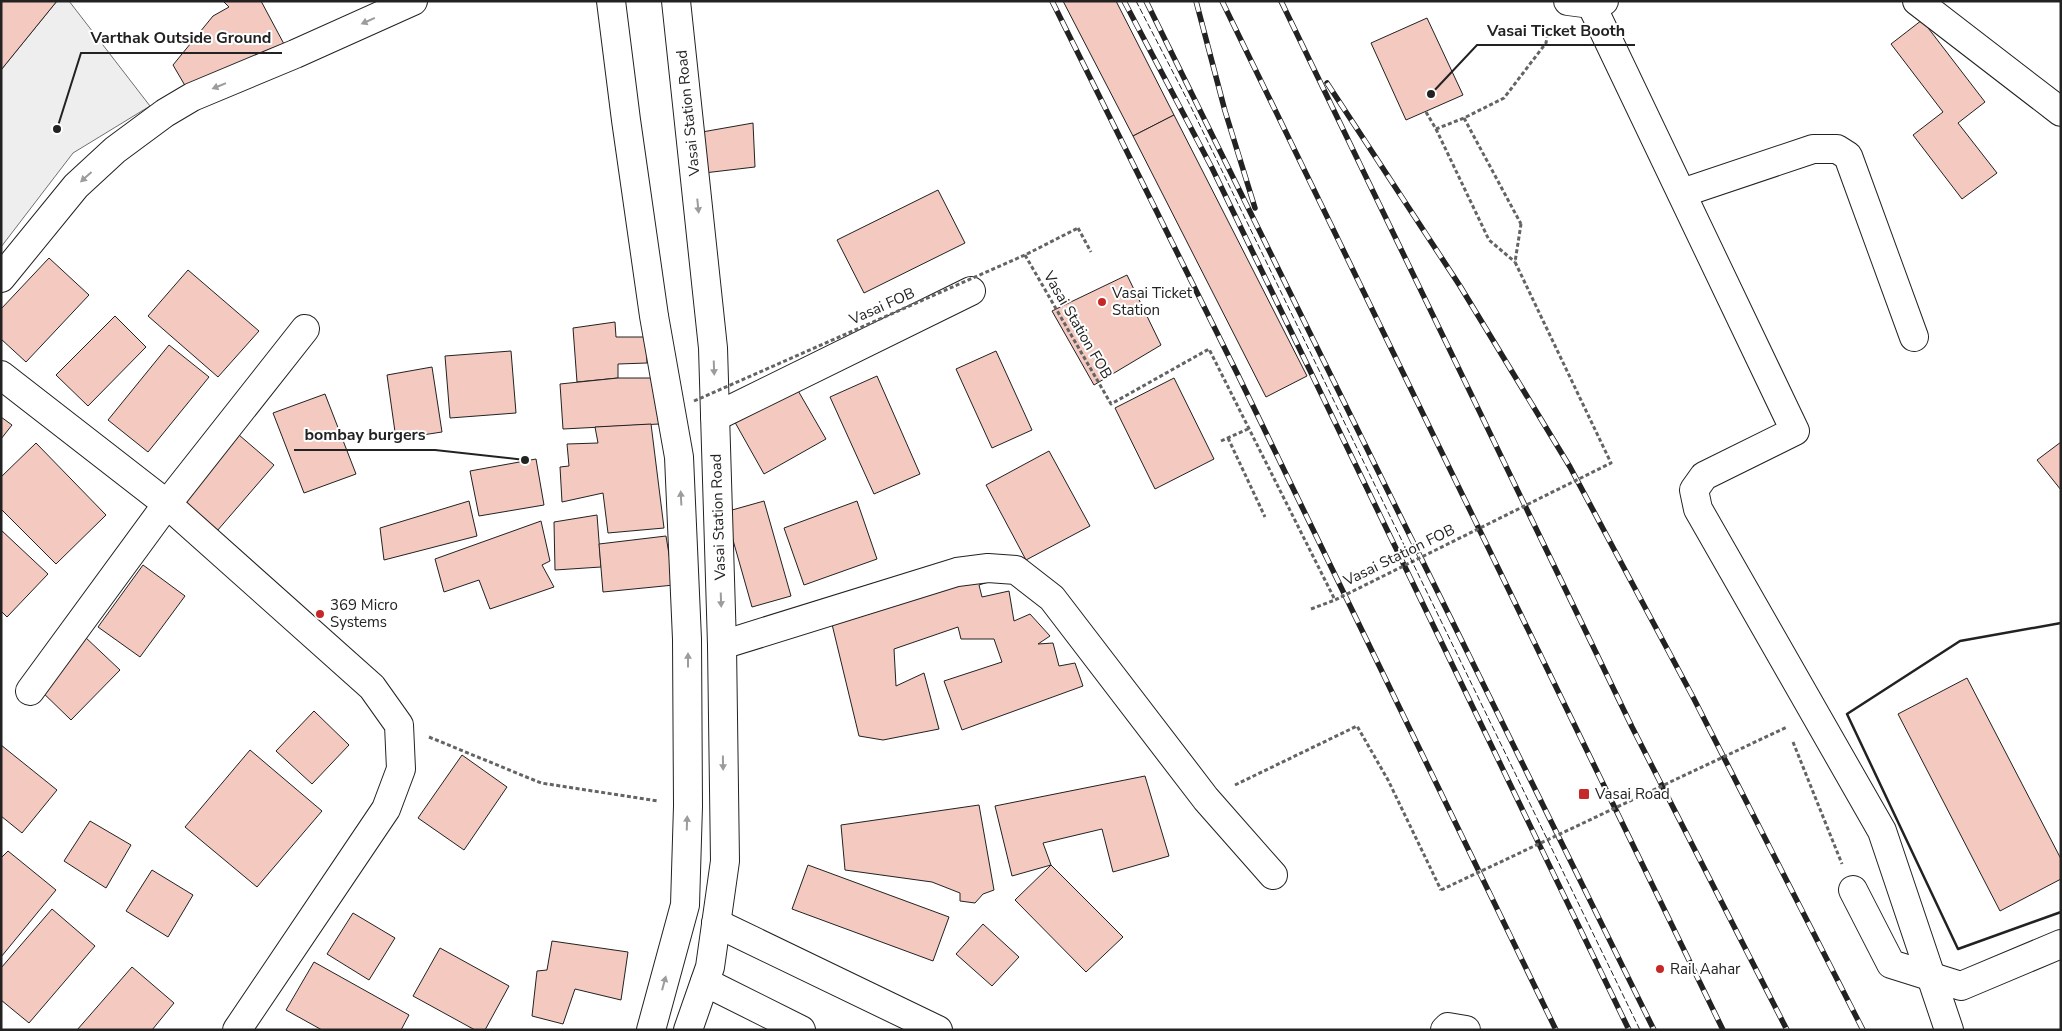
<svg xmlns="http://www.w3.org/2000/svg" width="2062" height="1031" font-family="'Nunito Sans',sans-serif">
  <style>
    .green { fill: #eee; stroke: #6f6f6f }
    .building { fill: #f3c9c0; stroke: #222 }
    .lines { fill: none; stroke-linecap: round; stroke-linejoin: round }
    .minor-casing { stroke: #222; stroke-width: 30 }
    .path { stroke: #646464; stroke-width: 3; stroke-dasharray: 4 2.5; stroke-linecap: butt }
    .minor { stroke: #fff; stroke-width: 28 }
    .rail-casing { stroke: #222; stroke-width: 5.5 }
    .rail { stroke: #fff; stroke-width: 4; stroke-dasharray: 11; stroke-linecap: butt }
    .path-bridge { stroke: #646464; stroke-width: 3; stroke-dasharray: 4 2.5; stroke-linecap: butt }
    .fence { stroke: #222; stroke-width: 1; stroke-dasharray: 6 2.5; stroke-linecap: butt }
    .wall { stroke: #222; stroke-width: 2.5 }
    .oneway { fill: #9c9c9c }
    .poi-dot { fill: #c62828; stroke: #fff; stroke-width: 2 }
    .labels { text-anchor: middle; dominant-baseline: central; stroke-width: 4; stroke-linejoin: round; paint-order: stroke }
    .street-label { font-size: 15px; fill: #222; stroke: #fff }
    .poi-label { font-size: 15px; fill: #222; stroke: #fff; text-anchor: start }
    .leader { fill: none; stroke: #222; stroke-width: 2 }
    .callout-dot { fill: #222; stroke: #fff; stroke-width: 2 }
    .callout-label { font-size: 16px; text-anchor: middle; font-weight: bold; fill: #222; stroke: #fff; stroke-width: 4; stroke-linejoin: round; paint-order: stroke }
  </style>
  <rect width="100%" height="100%" fill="#fff"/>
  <polygon class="green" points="57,1 69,1 150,106 73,153 1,247 1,70"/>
  <g class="building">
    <polygon points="1,1 57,1 1,70"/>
    <polygon points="223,1 261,1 284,44 187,89 173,65 213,16 229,7"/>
    <polygon points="1063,1 1116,1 1174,115 1133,136"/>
    <polygon points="1427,18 1463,95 1406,120 1371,43"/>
    <polygon points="1922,20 1985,102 1958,123 1997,173 1962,199 1913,135 1943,112 1891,44"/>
    <polygon points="1174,115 1307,376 1266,397 1133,136"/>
    <polygon points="753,123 755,167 704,173 702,132"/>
    <polygon points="938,190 965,243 864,293 837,240"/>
    <polygon points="49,258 89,295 26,362 1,339 1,309"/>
    <polygon points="188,270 259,331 218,377 148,316"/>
    <polygon points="1127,275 1161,345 1094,385 1052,311"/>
    <polygon points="115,316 146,347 88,406 56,375"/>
    <polygon points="615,322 616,337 646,337 647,363 618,364 618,378 577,382 573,328"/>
    <polygon points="169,345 209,377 148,452 108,420"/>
    <polygon points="511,351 516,413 450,418 445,356"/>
    <polygon points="996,351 1032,430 992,448 956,369"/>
    <polygon points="432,367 442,432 396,439 387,375"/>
    <polygon points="877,376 920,474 874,494 830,397"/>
    <polygon points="618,378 651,378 659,424 563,429 560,384"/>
    <polygon points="1174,378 1214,459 1155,489 1115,408"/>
    <polygon points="793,382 826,439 764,474 732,417"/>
    <polygon points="325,394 356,474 304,493 273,413"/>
    <polygon points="1,417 12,425 1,439"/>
    <polygon points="651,424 664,528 608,533 603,493 562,502 560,467 569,466 567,444 598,443 595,427"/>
    <polygon points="239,435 274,465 217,531 182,500"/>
    <polygon points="2061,442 2061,490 2037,460"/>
    <polygon points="36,443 106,515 56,564 1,509 1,477"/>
    <polygon points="1049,451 1090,526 1026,560 986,485"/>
    <polygon points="536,459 544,505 479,516 470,471"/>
    <polygon points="469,501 477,536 384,560 380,528"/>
    <polygon points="764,501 791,596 752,607 725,512"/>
    <polygon points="857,501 877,559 804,585 784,528"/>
    <polygon points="597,515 601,567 555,570 554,522"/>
    <polygon points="541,521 550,561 542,565 554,587 490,609 479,580 444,592 435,559"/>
    <polygon points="1,530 48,574 7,617 1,611"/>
    <polygon points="666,536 674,585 603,592 599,544"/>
    <polygon points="143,565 185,596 140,657 98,627"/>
    <polygon points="988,568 998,579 979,585 982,597 1009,591 1014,621 1030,614 1050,636 1038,644 1053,643 1059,666 1075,663 1083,686 962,730 944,681 1002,662 994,639 961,639 958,627 894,649 896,686 924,673 939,729 883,740 859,736 830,616"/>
    <polygon points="84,636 120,670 71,720 36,686"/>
    <polygon points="1967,678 2061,859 2061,879 2000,911 1898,714"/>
    <polygon points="314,711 349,745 312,784 276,751"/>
    <polygon points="1,745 57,790 22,833 1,816"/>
    <polygon points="250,750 322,811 257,887 185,827"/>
    <polygon points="462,755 507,787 464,850 418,818"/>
    <polygon points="1145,776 1169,856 1113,872 1102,829 1043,843 1051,865 1012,876 995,806"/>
    <polygon points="979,805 994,890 983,894 975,903 960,901 960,893 932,882 845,870 841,825"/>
    <polygon points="90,821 131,845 106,888 64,861"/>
    <polygon points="8,851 56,890 1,957 1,858"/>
    <polygon points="808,865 949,917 933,961 792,909"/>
    <polygon points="1051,865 1123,937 1086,972 1015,900"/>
    <polygon points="152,870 193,895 168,937 126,911"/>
    <polygon points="52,909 95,946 29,1023 1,1000 1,968"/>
    <polygon points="353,913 395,938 369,980 327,954"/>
    <polygon points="983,924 1019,957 992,986 956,954"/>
    <polygon points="552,941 628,952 621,1000 575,989 563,1024 532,1016 537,971 547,970"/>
    <polygon points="440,948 509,986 485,1030 475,1030 413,996"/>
    <polygon points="314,962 409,1015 401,1030 322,1030 286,1010"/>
    <polygon points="132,967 174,1003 152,1030 77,1030"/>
  </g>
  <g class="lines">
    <g class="minor-casing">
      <g id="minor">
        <polyline points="611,1 626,120 654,316 679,457 687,639 688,806 685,905 651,1030"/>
        <polyline points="676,1 713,348 722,645 725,861 710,967 688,1030"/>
        <polyline points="1568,1 1591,4 1604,1"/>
        <polyline points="1917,1 2061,112"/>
        <polyline points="1591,4 1795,431 1704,476 1694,490 1698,509 1882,831 1949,1030"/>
        <polyline points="1682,193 1813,149 1837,149 1848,156 1914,337"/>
        <polyline points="1,278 76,186 115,150 165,113 192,97 295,54 413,1"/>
        <polyline points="1,375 167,504 372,687 399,725 401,769 386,809 237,1030"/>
        <polyline points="715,417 971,291"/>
        <polyline points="722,645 957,572 988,568 1016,570 1052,598 1206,799 1273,875"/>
        <polyline points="30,691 167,504 305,329"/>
        <polyline points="1853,890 1891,964 1961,986 2061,944"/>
        <polyline points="716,923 938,1030"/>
        <polyline points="705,982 801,1030"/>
        <polyline points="1445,1030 1448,1027 1466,1030"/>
      </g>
    </g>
    <g class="path">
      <polyline points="1426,112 1436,129 1464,118 1504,98 1546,43 1549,26"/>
      <polyline points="1464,118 1521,224"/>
      <polyline points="1436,129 1489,240 1515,262"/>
      <polyline points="1078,228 1091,252"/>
      <polyline points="1228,438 1265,517"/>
      <polyline points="1221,441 1248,429"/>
      <polyline points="1311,609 1335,600"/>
      <polyline points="429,737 541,783 658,801"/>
      <polyline points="1793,742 1842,864"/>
      <polyline points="1235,785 1357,726 1388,780 1441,890"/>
    </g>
    <use href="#minor" class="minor"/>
    <g class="rail-casing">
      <g id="rail">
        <polyline points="1052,1 1237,373 1556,1030"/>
        <polyline points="1124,1 1212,168 1629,1030"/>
        <polyline points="1146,1 1654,1030"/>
        <polyline points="1196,1 1225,111 1255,208"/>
        <polyline points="1222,1 1723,1030"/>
        <polyline points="1281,1 1632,727 1787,1030"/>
        <polyline points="1327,83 1460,286 1570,467 1694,699 1863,1030"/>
      </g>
    </g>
    <use href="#rail" class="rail"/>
    <g class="path-bridge">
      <polyline points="1025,255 1111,404 1209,349 1335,600 1611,463 1515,262 1521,224"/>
      <polyline points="694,401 1025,255 1078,228"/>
      <polyline points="1441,890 1787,727"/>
    </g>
    <polyline class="fence" points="1136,1 1190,105 1640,1030"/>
    <polyline class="wall" points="2061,623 1960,641 1847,714 1958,949 2061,912"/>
  </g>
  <defs><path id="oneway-solid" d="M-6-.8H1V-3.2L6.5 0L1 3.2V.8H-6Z" transform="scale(1.25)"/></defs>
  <g class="oneway">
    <use href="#oneway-solid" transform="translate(368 21) rotate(156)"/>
    <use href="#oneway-solid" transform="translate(219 86) rotate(158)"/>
    <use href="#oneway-solid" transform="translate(86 177) rotate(138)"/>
    <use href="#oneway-solid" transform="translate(698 206) rotate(84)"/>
    <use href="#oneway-solid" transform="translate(714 368) rotate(88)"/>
    <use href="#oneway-solid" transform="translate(681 498) rotate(-93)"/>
    <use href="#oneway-solid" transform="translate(721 600) rotate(88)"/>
    <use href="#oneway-solid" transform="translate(688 660) rotate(-90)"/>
    <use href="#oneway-solid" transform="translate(723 763) rotate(89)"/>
    <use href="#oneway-solid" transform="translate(687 823) rotate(-88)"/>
    <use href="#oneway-solid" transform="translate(664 983) rotate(-75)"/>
  </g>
  <g class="poi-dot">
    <circle cx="1102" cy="302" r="5"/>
    <circle cx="320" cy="614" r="5"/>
    <rect x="1578" y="788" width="12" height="12" rx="2.5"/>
    <circle cx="1660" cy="969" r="5"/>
  </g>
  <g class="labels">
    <g class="street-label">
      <text transform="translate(688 113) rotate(-96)">Vasai Station Road</text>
      <text transform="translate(882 306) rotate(-24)">Vasai FOB</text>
      <text transform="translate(1078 325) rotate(60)">Vasai Station FOB</text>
      <text transform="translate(718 517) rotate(-92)">Vasai Station Road</text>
      <text transform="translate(1399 555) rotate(-26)">Vasai Station FOB</text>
    </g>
    <g class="poi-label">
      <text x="1112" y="293">Vasai Ticket<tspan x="1112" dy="17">Station</tspan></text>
      <text x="330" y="605">369 Micro<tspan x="330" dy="17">Systems</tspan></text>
      <text x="1595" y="794">Vasai Road</text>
      <text x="1670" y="969">Rail Aahar</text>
    </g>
  </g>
  <path class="leader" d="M1431 94L1477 45H1635M57 129L81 53H282M525 460L435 450H294"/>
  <g class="callout-dot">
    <circle cx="1431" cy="94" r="5"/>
    <circle cx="57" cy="129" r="5"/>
    <circle cx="525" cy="460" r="5"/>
  </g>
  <g class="callout-label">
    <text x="1556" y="36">Vasai Ticket Booth</text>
    <text x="181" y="43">Varthak Outside Ground</text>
    <text x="365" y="440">bombay burgers</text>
  </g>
  <rect width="2062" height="1031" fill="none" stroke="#222222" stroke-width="5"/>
</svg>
